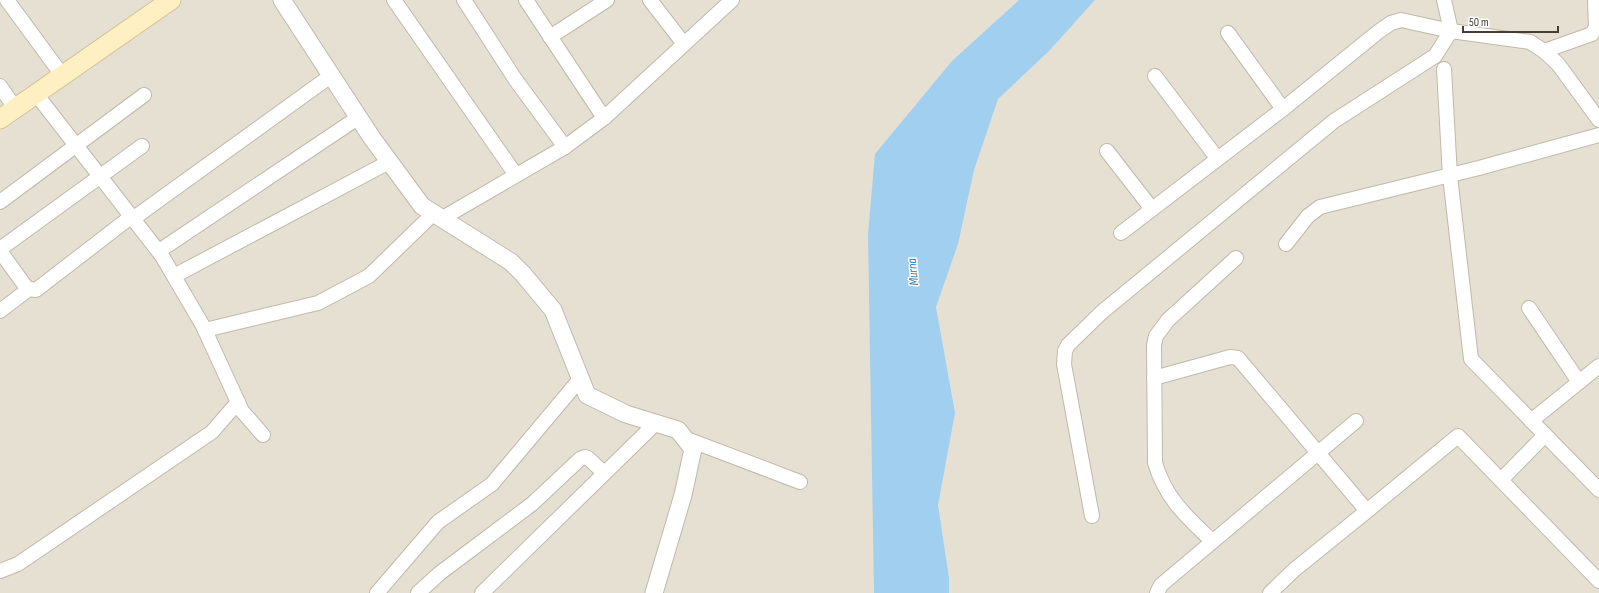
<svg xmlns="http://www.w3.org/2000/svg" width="1599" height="593" font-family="'Sofia Sans Condensed',sans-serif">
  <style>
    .residential { fill: #e6e0d3 }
    .water { fill: #a1cfef }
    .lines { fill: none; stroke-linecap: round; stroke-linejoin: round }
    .minor-casing { stroke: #c0b9aa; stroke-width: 16 }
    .tertiary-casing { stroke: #c0b9aa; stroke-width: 19 }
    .secondary-casing { stroke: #d2c295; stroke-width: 21 }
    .minor { stroke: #fff; stroke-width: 14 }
    .tertiary { stroke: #fff; stroke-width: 17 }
    .secondary { stroke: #fef0c3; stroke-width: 19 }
    .labels { text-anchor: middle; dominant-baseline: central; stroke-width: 3; stroke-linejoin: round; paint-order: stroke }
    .water-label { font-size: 13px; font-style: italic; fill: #2f78ae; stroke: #fff }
  </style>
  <rect width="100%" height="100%" fill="#f2eee4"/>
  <rect class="residential" x="0" y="0" width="1599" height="593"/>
  <polygon class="water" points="1019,0 1095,0 1049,51 998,99 974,170 958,244 936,307 955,413 938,505 949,578 949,593 874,593 868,234 875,154 952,61"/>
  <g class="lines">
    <g class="minor-casing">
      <g id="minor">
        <polyline points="7,0 62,75"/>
        <polyline points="394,0 516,175"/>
        <polyline points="464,0 515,79 565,147"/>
        <polyline points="526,0 604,118"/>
        <polyline points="650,0 684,44"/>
        <polyline points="1228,33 1283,109"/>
        <polyline points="550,37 607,0"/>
        <polyline points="1544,51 1592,34 1596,27 1595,2"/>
        <polyline points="1444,69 1450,176 1471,359 1599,490"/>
        <polyline points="1155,76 1217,158"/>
        <polyline points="0,86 15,108"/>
        <polyline points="36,94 162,256 203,326 242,411 263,435"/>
        <polyline points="1107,151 1152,209"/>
        <polyline points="0,202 144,95"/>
        <polyline points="134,218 332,75"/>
        <polyline points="441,219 565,147 604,118 732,0"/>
        <polyline points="1121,233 1283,109 1378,32 1391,23 1401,20 1451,31 1530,42 1544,51 1558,64 1599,120"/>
        <polyline points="1286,244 1308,216 1320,207 1479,168 1599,135"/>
        <polyline points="0,249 142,146"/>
        <polyline points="0,251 26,287 29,289 36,290 132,216"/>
        <polyline points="159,251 359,117"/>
        <polyline points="174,276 389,162"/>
        <polyline points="1529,308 1579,382"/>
        <polyline points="0,311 29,289"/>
        <polyline points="205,330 318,303 369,276 433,214"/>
        <polyline points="1154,378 1230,357 1238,358 1367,511 1458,436 1599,581"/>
        <polyline points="1531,421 1599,366"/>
        <polyline points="684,438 800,482"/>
        <polyline points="1501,480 1545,435"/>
        <polyline points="1092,516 1064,364 1065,351 1068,345 1102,312 1334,121 1435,56 1451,31 1444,0"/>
        <path d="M1212 541C1186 516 1166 499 1155 463L1154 345 1156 336 1168 320 1236 258"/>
        <polyline points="0,571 18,564 212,432 238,402"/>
        <polyline points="377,593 438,522 492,484 581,378"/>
        <polyline points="418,593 440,573 532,504 580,459 585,457 588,458 604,473"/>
        <polyline points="482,593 656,423"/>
        <polyline points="1157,593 1161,585 1356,421"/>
        <polyline points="1270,593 1294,570 1367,511"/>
      </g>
    </g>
    <g class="tertiary-casing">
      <polyline id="tertiary" points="282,0 372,138 422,206 511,262 523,274 553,310 587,395 626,414 678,430 693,449 683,495 654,593"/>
    </g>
    <g class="secondary-casing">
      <polyline id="secondary" points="0,119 171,0"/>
    </g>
    <use href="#minor" class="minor"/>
    <use href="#tertiary" class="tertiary"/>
    <use href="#secondary" class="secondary"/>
  </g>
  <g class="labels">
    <g class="water-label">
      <text transform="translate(913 272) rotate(-95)">Murna</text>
    </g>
  </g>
  <path d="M1463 26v6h95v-6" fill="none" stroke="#443e34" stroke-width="2"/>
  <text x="1469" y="26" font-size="12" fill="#443e34" stroke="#ffffff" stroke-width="3" paint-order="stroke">50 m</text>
</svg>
